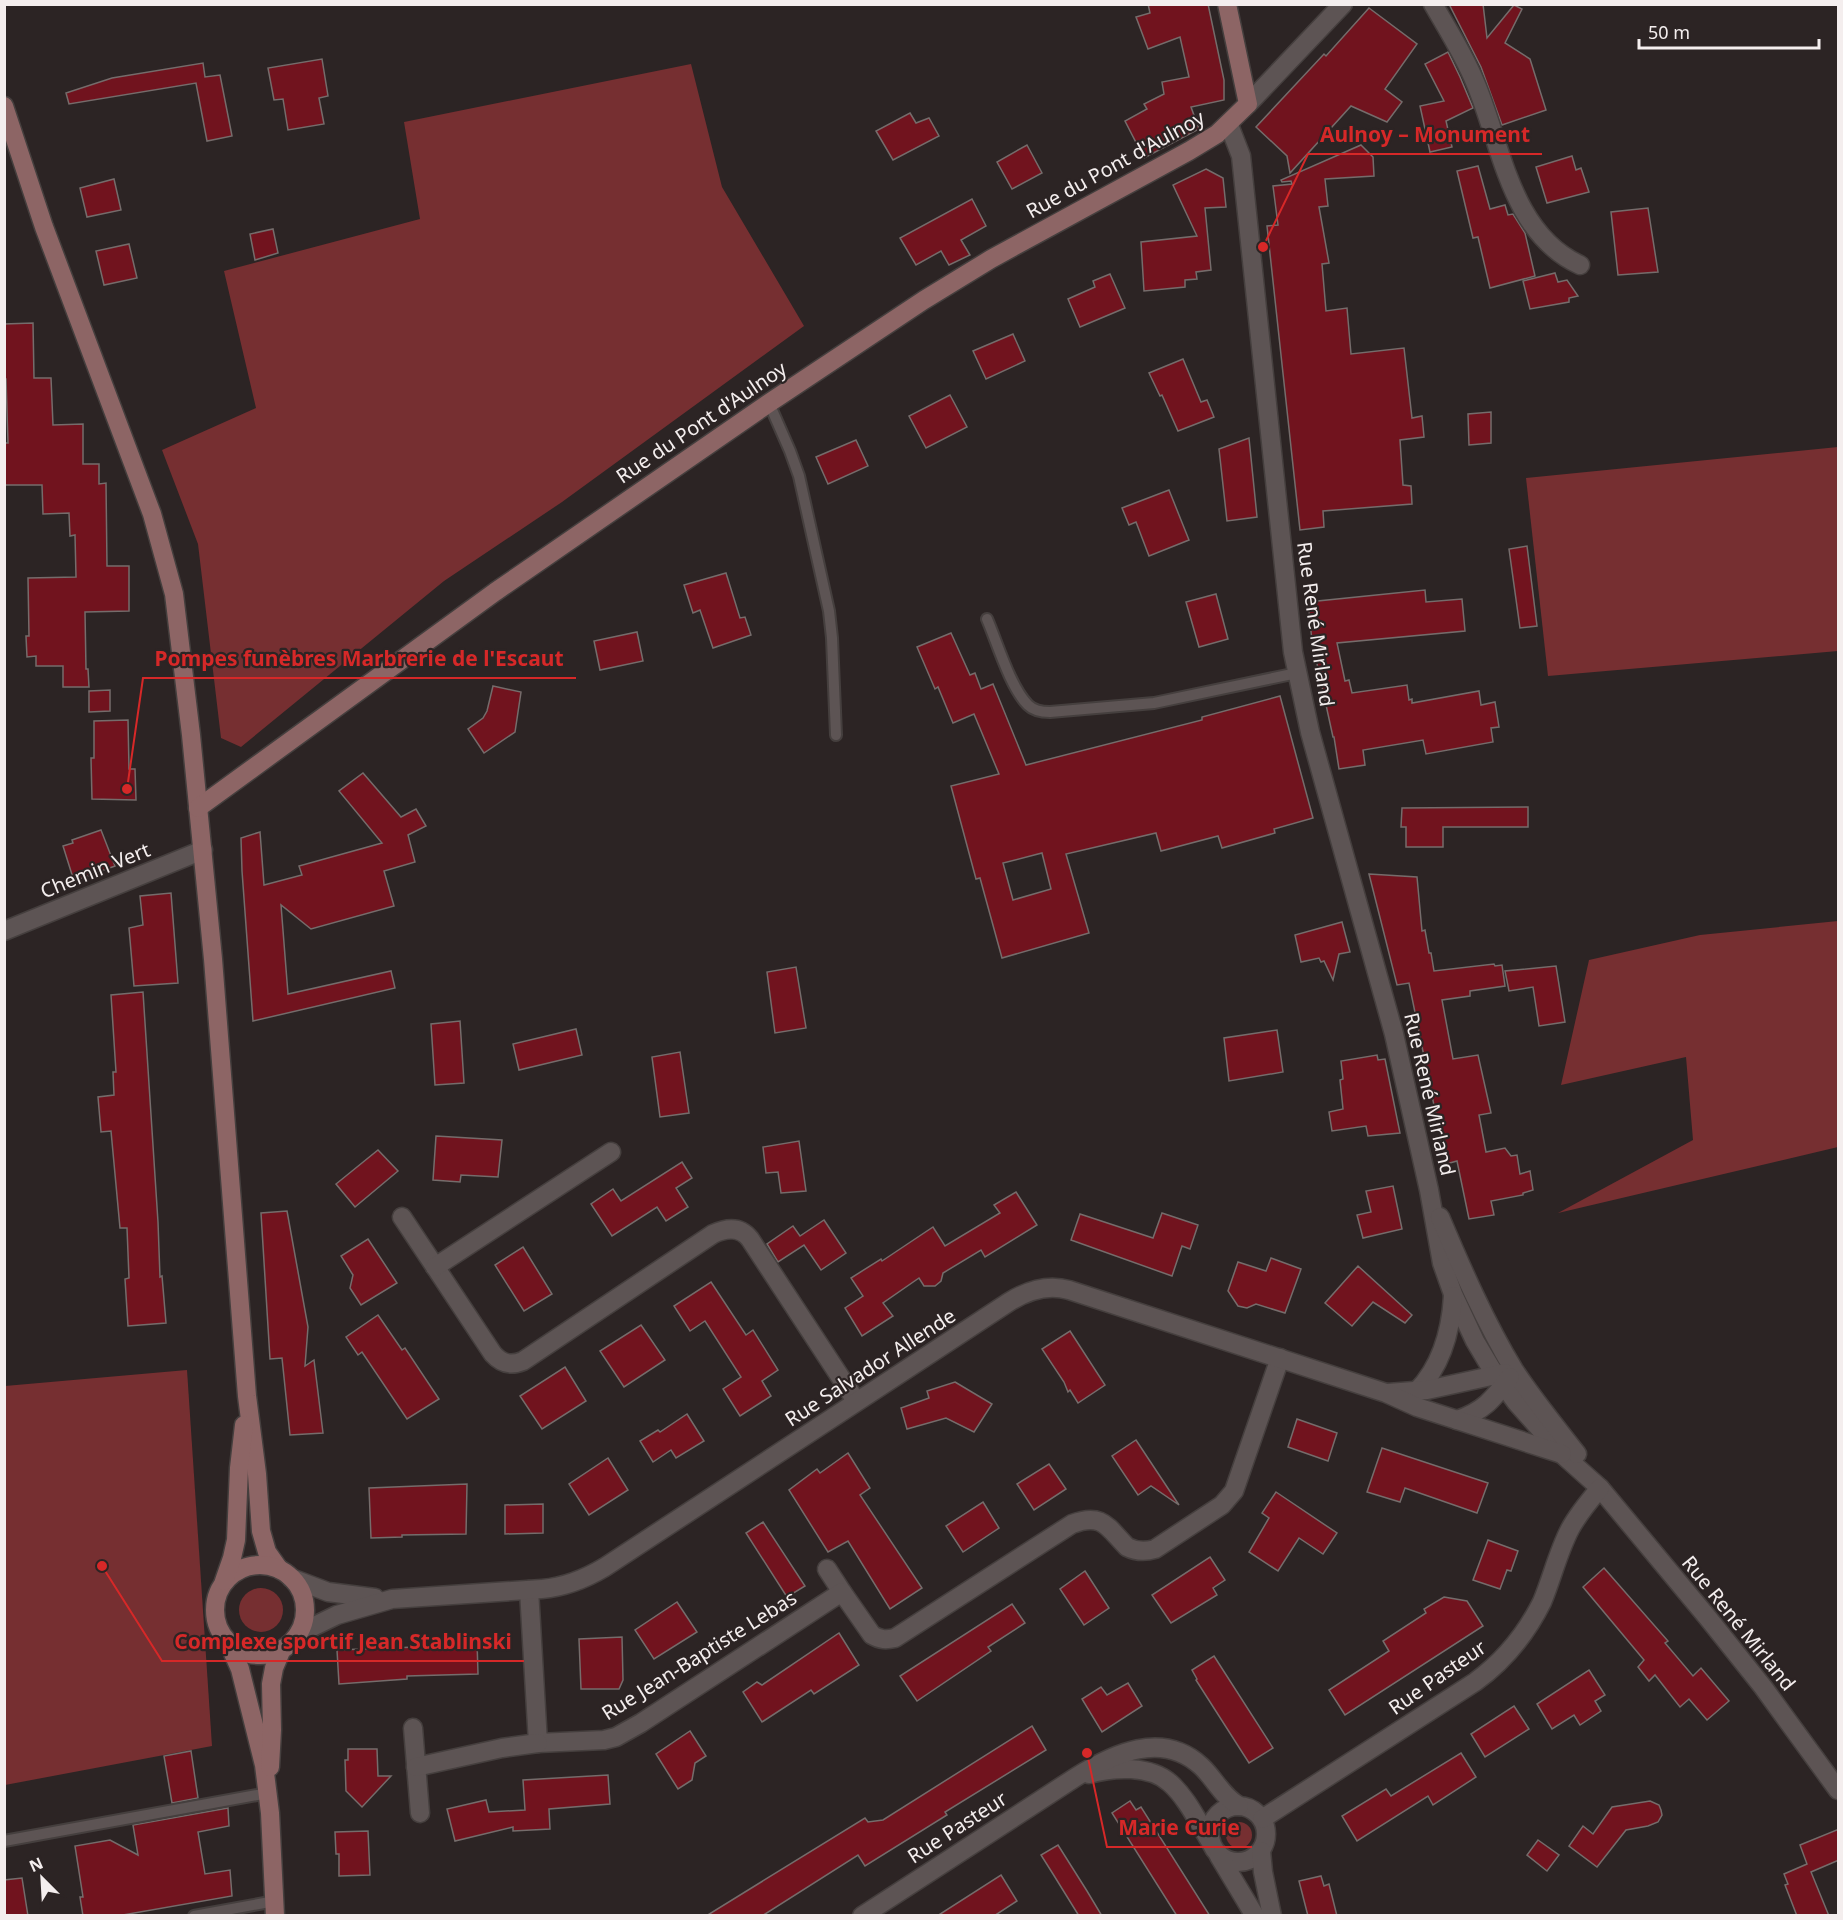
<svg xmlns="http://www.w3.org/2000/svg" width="1843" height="1920" font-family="'Noto Sans',sans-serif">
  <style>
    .green { fill: #762f31 }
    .building { fill: #71131e; stroke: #756c6b; stroke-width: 1.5; fill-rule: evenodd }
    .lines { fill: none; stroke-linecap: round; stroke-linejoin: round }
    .lane-casing { stroke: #453f3e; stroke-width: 14 }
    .street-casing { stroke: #453f3e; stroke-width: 21 }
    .secondary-casing { stroke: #453f3e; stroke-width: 21 }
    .lane { stroke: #5d5454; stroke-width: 10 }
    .street { stroke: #5d5454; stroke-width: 18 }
    .secondary { stroke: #8d6565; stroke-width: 18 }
    .labels { text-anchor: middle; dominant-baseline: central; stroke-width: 4.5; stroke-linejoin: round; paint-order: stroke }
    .street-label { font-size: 20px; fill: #f4eeee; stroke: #2c2424 }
    .leader { fill: none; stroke: #d62828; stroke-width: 2 }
    .callout-dot { fill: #d62828; stroke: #2c2424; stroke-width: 2 }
    .callout-label { font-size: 21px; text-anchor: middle; font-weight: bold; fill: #d62828; stroke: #2c2424; stroke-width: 4.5; stroke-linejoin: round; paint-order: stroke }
  </style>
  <rect width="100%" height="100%" fill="#2c2424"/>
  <g class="green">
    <polygon points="691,64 722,187 804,326 562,502 444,581 241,747 221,738 198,544 162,450 256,408 224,271 420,219 404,122"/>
    <polygon points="1838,447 1838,651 1548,676 1526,478"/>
    <polygon points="1838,921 1838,1147 1558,1213 1693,1140 1686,1057 1561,1085 1589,960 1700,935"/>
    <polygon points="187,1370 212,1746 5,1785 5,1386"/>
    <circle cx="261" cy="1610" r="22"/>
    <circle cx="1239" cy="1835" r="13"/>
  </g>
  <g class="building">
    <polygon points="1148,4 1208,4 1224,80 1224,100 1191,107 1199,129 1144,158 1125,121 1147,109 1144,104 1164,94 1162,82 1189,77 1180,37 1148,49 1136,17 1150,13"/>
    <polygon points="1449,4 1483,4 1487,38 1514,5 1522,9 1505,43 1530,59 1546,110 1502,125 1481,67"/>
    <polygon points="1369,8 1417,44 1385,89 1402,102 1387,122 1351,106 1290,173 1287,156 1256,127 1324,54 1326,56"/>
    <polygon points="1448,52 1460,77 1473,108 1446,121 1452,147 1430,152 1420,106 1444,101 1425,64"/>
    <polygon points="322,59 328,96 319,98 324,124 288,130 283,99 274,100 268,68"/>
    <polygon points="203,63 205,77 220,75 232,136 207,141 196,83 69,104 66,93 112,78"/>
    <polygon points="910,113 916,123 929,118 939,136 893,160 876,131"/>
    <polygon points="1027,145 1042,173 1012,189 997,162"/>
    <polygon points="1361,145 1373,157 1374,176 1325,179 1328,206 1319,207 1329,263 1322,264 1326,311 1347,308 1351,354 1404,348 1412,418 1422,416 1424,437 1400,440 1403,485 1411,486 1412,504 1323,511 1324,527 1300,530 1267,226 1278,225 1273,186 1292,184 1291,181 1282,182 1281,180"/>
    <polygon points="1572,156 1576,170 1581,168 1589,192 1547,203 1536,167"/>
    <polygon points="1478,166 1490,209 1505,205 1508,215 1513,214 1525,233 1535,276 1490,288 1478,237 1473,238 1457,171"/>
    <polygon points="1206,169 1223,178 1226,207 1205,208 1211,270 1196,272 1197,279 1185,280 1185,287 1144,291 1141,242 1197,236 1173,185"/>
    <polygon points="114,179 121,210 87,217 80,188"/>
    <polygon points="972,199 986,226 961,240 970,255 949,265 941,251 916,265 900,238"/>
    <polygon points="1648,208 1658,272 1618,275 1611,212"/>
    <polygon points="273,229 278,253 255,260 250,234"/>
    <polygon points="129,244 137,278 104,285 96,251"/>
    <polygon points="1555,273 1558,282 1567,280 1578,296 1569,298 1569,302 1530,309 1523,281"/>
    <polygon points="1110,274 1125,308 1080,327 1068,299 1095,287 1093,281"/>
    <polygon points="33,323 34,378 51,378 53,425 83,424 83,464 99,464 99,484 106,483 107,566 129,566 129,611 85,612 86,669 88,669 89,687 63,687 63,666 36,666 36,656 27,657 26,636 29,636 28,578 76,577 75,535 70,536 69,513 43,514 42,485 4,485 4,443 8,443 6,379 4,379 4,324"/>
    <polygon points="1013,334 1025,361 986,379 973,351"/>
    <polygon points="1183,359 1201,402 1207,400 1214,417 1178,431 1162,395 1160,396 1149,373"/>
    <polygon points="950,395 967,427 926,448 909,416"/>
    <polygon points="1491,412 1491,443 1469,445 1468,414"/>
    <polygon points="1249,438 1257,517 1227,521 1219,449"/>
    <polygon points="856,440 868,466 828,484 816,457"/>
    <polygon points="1169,490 1189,540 1149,556 1136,522 1129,525 1122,508"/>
    <polygon points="1527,546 1537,626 1520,628 1509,549"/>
    <polygon points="726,573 740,618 745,617 751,635 713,648 700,610 693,613 684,585"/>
    <polygon points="1425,590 1426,602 1462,599 1465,631 1337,643 1345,681 1349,680 1352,693 1407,685 1409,700 1412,699 1412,703 1479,691 1481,705 1495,702 1499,727 1491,728 1493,742 1426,754 1423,740 1363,750 1365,765 1339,769 1334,737 1333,737 1312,641 1308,602"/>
    <polygon points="1216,594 1228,639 1199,647 1186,602"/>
    <polygon points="637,632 643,661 600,670 594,641"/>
    <path d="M951 633 970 675 975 673 981 689 993 684 1026 765 1202 720V717L1280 696 1313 818 1274 829 1275 833 1222 848 1218 836 1161 851 1156 833 1066 854 1089 933 1002 958 980 878 976 879 951 786 999 774 974 714 953 723 938 687 935 689 917 647ZM1042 853 1051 889 1013 900 1003 863Z"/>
    <polygon points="493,686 521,692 515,732 484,753 468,729 483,718 487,711"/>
    <polygon points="110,690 110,711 89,712 89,691"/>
    <polygon points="128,720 129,769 135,769 136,800 92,799 91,758 94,758 94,721"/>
    <polygon points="363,773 401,817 416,809 426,826 408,835 415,862 384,871 394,906 311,929 281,905 288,994 391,971 395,988 253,1021 242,871 241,838 260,832 264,885 302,875 299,866 382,843 339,791"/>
    <polygon points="1528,807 1528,827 1443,827 1443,847 1406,847 1406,827 1401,827 1402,808"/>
    <polygon points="101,830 115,866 74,881 63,846 73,843 72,840"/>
    <polygon points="1369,874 1417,877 1422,931 1425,930 1429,953 1431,953 1434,971 1494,964 1495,966 1502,965 1505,986 1470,991 1470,996 1442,1000 1453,1059 1478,1055 1491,1113 1479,1115 1486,1152 1505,1148 1511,1156 1517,1155 1520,1174 1530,1171 1533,1190 1523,1193 1523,1195 1491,1201 1494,1215 1469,1219 1457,1161 1446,1164 1409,983 1397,985"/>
    <polygon points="171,893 178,983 134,986 129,928 143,925 140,896"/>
    <polygon points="1342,922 1350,952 1339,954 1333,980 1324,961 1321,962 1319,958 1301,962 1295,935"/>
    <polygon points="1556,966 1565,1022 1539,1026 1533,987 1509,991 1505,971"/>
    <polygon points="796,967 806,1028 775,1033 767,972"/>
    <polygon points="143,992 158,1222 160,1277 162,1276 166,1323 128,1326 125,1279 129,1278 127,1228 120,1228 111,1131 101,1132 98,1097 114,1095 113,1072 116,1072 111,995"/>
    <polygon points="460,1021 464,1083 435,1085 431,1024"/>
    <polygon points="576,1029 582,1055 519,1070 513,1044"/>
    <polygon points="1277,1030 1283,1072 1229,1081 1224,1038"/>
    <polygon points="680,1052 689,1113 660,1117 652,1057"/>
    <polygon points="1377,1055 1378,1060 1385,1059 1400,1133 1368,1136 1366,1126 1332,1131 1329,1112 1343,1109 1340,1080 1343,1079 1341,1061"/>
    <polygon points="436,1136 502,1140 498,1177 461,1175 460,1182 433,1180"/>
    <polygon points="799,1141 806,1191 781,1193 778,1172 766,1173 763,1147"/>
    <polygon points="378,1150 398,1171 355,1207 336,1184"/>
    <polygon points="682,1162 692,1178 676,1188 688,1207 666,1221 657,1207 612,1236 591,1204 613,1189 621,1201"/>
    <polygon points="1393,1186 1402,1229 1363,1238 1357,1215 1371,1212 1366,1191"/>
    <polygon points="1016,1192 1037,1225 985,1257 981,1250 943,1273 941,1281 935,1286 924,1286 919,1278 883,1303 893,1316 862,1336 845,1308 863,1296 851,1278 881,1259 882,1261 933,1227 945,1246 1000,1213 994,1205"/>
    <polygon points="287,1211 308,1327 305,1366 314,1360 323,1433 290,1435 282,1358 270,1359 261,1213"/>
    <polygon points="1162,1213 1198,1225 1190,1249 1182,1246 1172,1276 1071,1240 1080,1214 1153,1238"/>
    <polygon points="824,1220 846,1253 821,1270 804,1245 778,1262 767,1244 793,1226 800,1236"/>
    <polygon points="368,1239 397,1283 361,1305 350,1288 353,1275 341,1256"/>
    <polygon points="523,1247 552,1294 524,1311 495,1265"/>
    <polygon points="1271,1258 1301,1269 1285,1313 1256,1304 1247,1308 1238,1306 1228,1291 1238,1262 1266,1271"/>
    <polygon points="1358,1266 1412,1315 1405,1323 1373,1302 1352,1326 1325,1303"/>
    <polygon points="711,1282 746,1335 753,1330 778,1370 762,1381 771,1396 740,1416 723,1389 741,1377 705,1321 690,1331 674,1306"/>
    <polygon points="378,1315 402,1350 405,1348 439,1399 407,1419 362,1352 358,1355 346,1337"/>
    <polygon points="641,1325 665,1360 624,1387 600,1351"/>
    <polygon points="1070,1331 1105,1385 1078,1403 1070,1390 1068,1392 1064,1382 1042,1349"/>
    <polygon points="565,1367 586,1401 542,1429 520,1396"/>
    <polygon points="955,1382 992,1404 974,1432 946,1418 907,1429 901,1408 929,1398 927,1391"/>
    <polygon points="687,1414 704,1441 676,1458 671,1450 653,1462 640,1441 658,1430 660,1432"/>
    <polygon points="1297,1419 1337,1433 1328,1461 1288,1447"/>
    <polygon points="1136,1440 1179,1505 1151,1486 1138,1495 1112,1456"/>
    <polygon points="1382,1448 1488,1483 1477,1513 1405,1488 1400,1502 1367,1492"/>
    <polygon points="848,1453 870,1488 860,1495 922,1588 890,1609 848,1541 828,1552 789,1490 817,1469 820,1473"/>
    <polygon points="608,1458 628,1490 589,1515 569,1484"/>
    <polygon points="1049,1464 1066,1489 1034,1510 1017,1484"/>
    <polygon points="467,1484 466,1534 402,1535 402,1537 371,1538 369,1488"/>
    <polygon points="1276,1492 1337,1533 1323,1554 1299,1538 1278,1571 1249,1552 1269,1518 1262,1513"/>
    <polygon points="983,1502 999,1528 963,1552 946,1526"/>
    <polygon points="543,1504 543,1533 505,1534 505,1505"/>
    <polygon points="763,1522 805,1586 787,1597 746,1533"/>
    <polygon points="1488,1540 1518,1551 1511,1571 1507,1570 1500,1589 1473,1580"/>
    <polygon points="1210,1557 1225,1580 1213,1588 1217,1595 1171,1623 1152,1595"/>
    <polygon points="1604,1568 1668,1641 1665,1643 1693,1676 1701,1668 1729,1701 1707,1720 1689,1699 1680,1707 1655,1675 1649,1681 1638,1667 1644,1660 1583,1587"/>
    <polygon points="1085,1571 1109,1608 1084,1625 1060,1589"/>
    <polygon points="1444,1597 1467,1601 1483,1626 1345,1715 1329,1690 1389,1651 1383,1641 1426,1613 1424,1609"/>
    <polygon points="677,1602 697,1632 654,1659 635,1630"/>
    <polygon points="1012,1604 1025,1623 988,1647 991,1651 917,1701 900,1676"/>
    <polygon points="839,1633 859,1665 814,1694 811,1690 762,1722 743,1692 757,1682 762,1685"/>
    <polygon points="622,1637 623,1680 619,1689 581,1689 579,1639"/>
    <polygon points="477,1641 478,1674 407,1676 407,1679 339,1684 337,1650 443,1646 443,1643"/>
    <polygon points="1214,1656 1273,1748 1249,1763 1196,1680 1197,1679 1192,1670"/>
    <polygon points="1589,1670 1605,1695 1595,1701 1601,1711 1580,1725 1574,1715 1552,1729 1537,1704"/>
    <polygon points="1128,1683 1142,1706 1102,1732 1082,1699 1101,1687 1107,1695"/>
    <polygon points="1514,1706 1529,1729 1485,1757 1471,1734"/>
    <polygon points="1032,1726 1046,1750 945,1812 947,1815 865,1866 858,1855 762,1916 706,1916 865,1818 868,1822 883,1820"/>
    <polygon points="690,1731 706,1756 695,1763 692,1780 678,1789 656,1754"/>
    <polygon points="348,1749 377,1749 378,1776 391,1776 362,1807 346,1791 345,1760 348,1760"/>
    <polygon points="191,1751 198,1798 172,1803 164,1756"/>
    <polygon points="1461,1753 1476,1777 1433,1805 1428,1796 1357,1841 1342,1816 1386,1789 1391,1796"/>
    <polygon points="608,1775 610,1804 549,1809 550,1829 513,1831 513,1827 455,1841 447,1809 486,1800 489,1812 525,1810 523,1780"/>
    <polygon points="1130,1801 1136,1810 1141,1807 1210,1916 1177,1916 1112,1813"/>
    <polygon points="1650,1801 1659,1805 1661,1810 1662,1815 1658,1822 1648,1826 1626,1830 1597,1867 1569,1846 1583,1826 1593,1834 1612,1807"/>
    <polygon points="228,1808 229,1826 198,1832 205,1874 230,1870 232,1896 117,1916 83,1916 80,1897 83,1897 75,1846 110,1840 138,1855 133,1825"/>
    <polygon points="1839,1829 1839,1860 1811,1872 1829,1916 1797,1916 1785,1885 1788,1884 1784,1874 1807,1864 1800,1845"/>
    <polygon points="368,1831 370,1875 339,1876 339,1854 336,1854 335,1832"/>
    <polygon points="1538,1840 1559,1855 1547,1871 1527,1855"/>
    <polygon points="1058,1845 1087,1891 1102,1916 1079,1916 1053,1874 1041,1855"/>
    <polygon points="1001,1875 1017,1901 994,1916 937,1916"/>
    <polygon points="1321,1876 1324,1886 1329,1884 1337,1916 1308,1916 1299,1881"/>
    <polygon points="22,1878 28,1916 4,1916 4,1880"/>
  </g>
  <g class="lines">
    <g class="lane-casing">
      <g id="lane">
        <polyline points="769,403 790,451 799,476 829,611 832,638 836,735"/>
        <path d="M987 619C997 642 1010 687 1028 705 1034 711 1042 712 1050 712L1154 703 1297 673"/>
        <polyline points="4,1841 268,1793"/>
        <polyline points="194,1916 275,1901"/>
      </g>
    </g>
    <g class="street-casing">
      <g id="street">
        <path d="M1433 4C1448 30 1464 55 1475 82 1502 145 1510 233 1580 265"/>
        <polyline points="1248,104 1343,4"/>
        <polyline points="1229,125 1241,156 1293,652 1310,732 1394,1034 1429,1190 1442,1263 1453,1294 1475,1341 1491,1368 1516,1402 1563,1455 1600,1488 1708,1618 1763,1687 1838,1790"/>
        <polyline points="4,931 203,850"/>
        <path d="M402 1217 493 1354C502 1364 511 1366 523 1361L713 1234C726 1228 740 1226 750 1239L856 1401"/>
        <path d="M1440 1217C1462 1269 1485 1322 1514 1370 1533 1399 1556 1427 1577 1454"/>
        <polyline points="435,1267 611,1152"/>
        <path d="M1417 1391C1441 1366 1451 1330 1453 1296"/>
        <polyline points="1388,1393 1427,1390 1505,1373"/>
        <path d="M1457 1420C1484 1411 1493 1399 1510 1377"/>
        <polyline points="827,1569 842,1592"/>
        <polyline points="291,1578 328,1592 375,1598"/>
        <path d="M529 1590 538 1743 604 1740 616 1737 641 1723 842 1592 872 1635C881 1640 886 1640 895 1638L1072 1524C1103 1512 1108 1528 1127 1547 1137 1552 1145 1552 1155 1549L1222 1505 1234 1491 1280 1358"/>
        <path d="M298 1634 337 1615 392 1599 542 1589C565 1587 585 1579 605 1567L1009 1302C1028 1290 1048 1284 1069 1290L1386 1393 1417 1407 1562 1454"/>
        <polyline points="413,1728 420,1813"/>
        <polyline points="416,1767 502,1748 538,1743"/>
        <path d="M1089 1774C1114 1767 1150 1765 1170 1783 1187 1798 1198 1822 1210 1841"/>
        <circle cx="1238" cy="1834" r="28"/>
        <path d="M1262 1819 1475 1682C1504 1661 1526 1634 1542 1602 1552 1578 1558 1552 1570 1529 1578 1514 1589 1501 1600 1488"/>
        <polyline points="1261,1851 1263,1872 1272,1916"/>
        <polyline points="1219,1856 1255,1916"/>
        <path d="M862 1916 1076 1777C1113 1754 1162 1730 1201 1766 1215 1779 1221 1795 1239 1806"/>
      </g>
    </g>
    <g class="secondary-casing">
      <g id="secondary">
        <polyline points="4,106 44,227 152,514 174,594 191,735 213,959 247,1396 257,1474 261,1531 267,1552 279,1569"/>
        <polyline points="198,808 495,592 769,403 924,300 991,259 1189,151 1217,134 1248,104 1227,4"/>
        <circle cx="260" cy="1610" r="45"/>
        <polyline points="224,1581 232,1558 236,1540 239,1468 244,1425"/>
        <polyline points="228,1642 240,1669 264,1765 270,1813 275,1916"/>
        <polyline points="270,1767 272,1730 271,1684 274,1668 282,1649"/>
      </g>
    </g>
    <use href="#lane" class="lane"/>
    <use href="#street" class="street"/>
    <use href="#secondary" class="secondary"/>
  </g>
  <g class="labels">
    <g class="street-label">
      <text transform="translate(1115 164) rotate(-29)">Rue du Pont d'Aulnoy</text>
      <text transform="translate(701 422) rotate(-34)">Rue du Pont d'Aulnoy</text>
      <text transform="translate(1316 624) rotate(82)">Rue René Mirland</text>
      <text transform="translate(95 870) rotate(-22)">Chemin Vert</text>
      <text transform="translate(1430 1094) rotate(77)">Rue René Mirland</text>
      <text transform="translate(870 1367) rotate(-33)">Rue Salvador Allende</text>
      <text transform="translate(1739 1623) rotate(51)">Rue René Mirland</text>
      <text transform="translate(699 1655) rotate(-32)">Rue Jean-Baptiste Lebas</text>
      <text transform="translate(1437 1677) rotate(-35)">Rue Pasteur</text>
      <text transform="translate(957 1827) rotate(-33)">Rue Pasteur</text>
    </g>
  </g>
  <path class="leader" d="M1263 247L1308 154H1542M127 789L143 678H576M102 1566L162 1661H524M1087 1753L1107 1847H1252"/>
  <g class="callout-dot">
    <circle cx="1263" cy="247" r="6"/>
    <circle cx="127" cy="789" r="6"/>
    <circle cx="102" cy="1566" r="6"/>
    <circle cx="1087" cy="1753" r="6"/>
  </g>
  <g class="callout-label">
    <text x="1425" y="142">Aulnoy – Monument</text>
    <text x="359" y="666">Pompes funèbres Marbrerie de l'Escaut</text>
    <text x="343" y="1649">Complexe sportif Jean Stablinski</text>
    <text x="1179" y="1835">Marie Curie</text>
  </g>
  <rect width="1843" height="1920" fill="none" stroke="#f4eeee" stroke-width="12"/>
  <g transform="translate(42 1878) rotate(336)" stroke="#2c2424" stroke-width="4.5" paint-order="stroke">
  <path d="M0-4.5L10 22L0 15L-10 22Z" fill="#f4eeee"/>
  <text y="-9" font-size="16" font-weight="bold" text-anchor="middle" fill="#f4eeee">N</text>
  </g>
  <path d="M1639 39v9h180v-9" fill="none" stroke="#f4eeee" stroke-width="3"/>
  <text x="1648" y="39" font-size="18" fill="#f4eeee" stroke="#2c2424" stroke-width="4.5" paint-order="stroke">50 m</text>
</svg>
